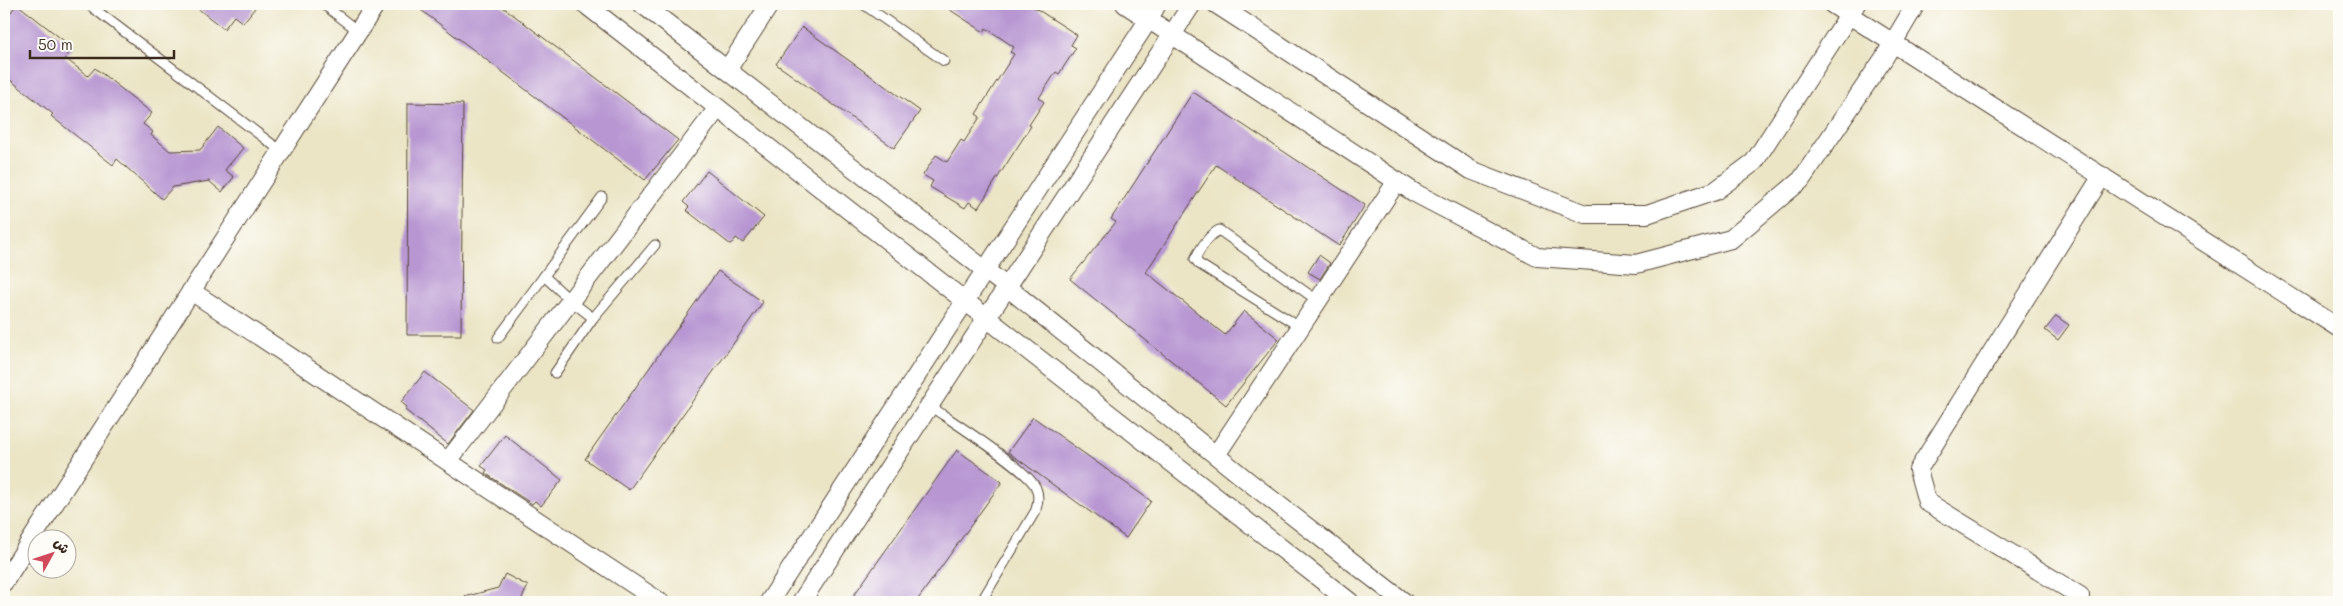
<svg xmlns="http://www.w3.org/2000/svg" width="2343" height="606" font-family="Mali,'Playpen Sans Arabic',sans-serif">
  <style>
    .building { fill: #b796d2 }
    .lines { fill: none; stroke-linecap: round; stroke-linejoin: round }
    .lane-casing { stroke: #554637; stroke-width: 11 }
    .street-casing { stroke: #554637; stroke-width: 20 }
    .lane { stroke: #fff; stroke-width: 9 }
    .street { stroke: #fff; stroke-width: 18 }
  </style>
  <rect width="100%" height="100%" fill="#fdfcf7"/>
  <filter id="ink" filterUnits="userSpaceOnUse"><feTurbulence type="fractalNoise" baseFrequency=".02" numOctaves="2"/><feDisplacementMap in="SourceGraphic" scale="10" xChannelSelector="R" yChannelSelector="G"/><feConvolveMatrix kernelMatrix="1 2 1 2 8 2 1 2 1" color-interpolation-filters="sRGB"/></filter>
  <filter id="wash" filterUnits="userSpaceOnUse"><feTurbulence type="fractalNoise" baseFrequency=".0096" numOctaves="4" result="noise"/><feDisplacementMap in="SourceGraphic" scale="20" xChannelSelector="R" yChannelSelector="G"/><feGaussianBlur stdDeviation="1.12" result="paint"/><feColorMatrix in="noise" values="0 0 0 0 0 0 0 0 0 0 0 0 0 0 0 0 0 1.4 0 .05"/><feComposite in="paint" operator="in"/></filter>
  <g filter="url(#wash)">
    <rect width="100%" height="100%" fill="#ebe5c6"/>
    <g id="blocks">
      <g class="building">
        <polygon points="17,4 73,48 65,58 88,76 95,68 152,113 143,124 153,132 151,135 170,151 200,150 218,127 243,148 225,170 234,177 222,192 209,181 173,187 162,199 117,159 113,165 51,116 53,114 4,75 4,21"/>
        <polygon points="192,4 258,4 243,23 234,16 224,29"/>
        <polygon points="413,4 499,4 678,140 645,180"/>
        <polygon points="941,4 1029,4 1077,35 1071,45 1076,48 1059,74 1056,72 1039,98 1044,102 1029,125 1031,126 978,208 969,202 965,208 930,187 933,181 923,175 936,155 947,162 961,140 964,142 980,117 976,114 1014,54 1010,52 1014,47 986,28 984,32"/>
        <polygon points="802,27 920,111 894,148 776,64"/>
        <polygon points="1193,92 1365,205 1339,246 1216,165 1146,272 1225,335 1244,311 1279,339 1226,405 1070,279 1116,222 1111,219"/>
        <polygon points="408,103 463,104 461,335 407,335"/>
        <polygon points="707,171 764,217 743,243 736,238 731,245 686,210 689,207 683,202"/>
        <polygon points="1319,255 1330,263 1320,279 1308,272"/>
        <polygon points="718,271 763,302 629,490 585,459"/>
        <polygon points="2056,316 2069,325 2058,340 2045,330"/>
        <polygon points="425,372 474,410 448,444 405,410 407,407 401,402"/>
        <polygon points="1033,417 1151,501 1126,538 1008,452"/>
        <polygon points="505,435 562,480 541,506 535,501 532,504 485,473 487,470 481,466"/>
        <polygon points="957,450 1002,482 916,602 849,602"/>
        <polygon points="505,574 528,586 520,602 465,602 464,597 498,588"/>
      </g>
    </g>
  </g>
  <g filter="url(#ink)">
    <use href="#blocks" fill-opacity="0" stroke="#554637" stroke-width="1"/>
    <g class="lines">
      <g class="lane-casing">
        <g id="lane">
          <polyline points="88,4 281,151"/>
          <polyline points="323,4 358,31"/>
          <polyline points="863,4 944,61"/>
          <polyline points="593,318 655,245"/>
          <path d="M1300 327 1199 264 1195 259C1201 247 1208 236 1219 230L1318 301"/>
          <polyline points="498,338 544,276"/>
          <polyline points="555,373 593,318 571,301 544,276 602,197"/>
          <path d="M930 406C950 420 1028 469 1036 488 1039 496 1038 501 1036 510L981 602"/>
        </g>
      </g>
      <g class="street-casing">
        <g id="street">
          <polyline points="585,4 1350,602"/>
          <polyline points="642,4 1007,287 1249,482 1404,602"/>
          <polyline points="1125,4 1415,193 1537,257 1636,264 1731,239 1801,180 1884,58 1916,4"/>
          <polyline points="1216,4 1471,170 1585,214 1647,214 1715,191 1754,162 1856,4"/>
          <polyline points="1832,4 2339,328"/>
          <polyline points="727,70 770,4"/>
          <polyline points="191,291 660,602"/>
          <polyline points="1216,455 1397,181"/>
          <polyline points="448,461 718,108"/>
          <polyline points="4,582 376,4"/>
          <polyline points="2080,596 1927,502 1918,470 2102,176"/>
          <polyline points="769,602 1149,19 1157,4"/>
          <polyline points="801,602 1192,4"/>
        </g>
      </g>
      <use href="#lane" class="lane"/>
      <use href="#street" class="street"/>
    </g>
  </g>
  <rect width="2343" height="606" fill="none" stroke="#fdfcf7" stroke-width="20"/>
  <g transform="translate(52 554) rotate(50)"><circle r="24" fill="#fdfcf7" stroke="#afa8a0"/>
  <path d="M0-4L9 19L0 12L-9 19Z" fill="#d1495b"/>
  <text y="-8" font-size="14" font-weight="bold" text-anchor="middle" fill="#3b2a1e">ش</text>
  </g>
  <path d="M30 50v8h144v-8" fill="none" stroke="#3b2a1e" stroke-width="2.5"/>
  <text x="38" y="50" font-size="15" fill="#3b2a1e" stroke="#fdfcf7" stroke-width="4" paint-order="stroke">50 m</text>
</svg>
